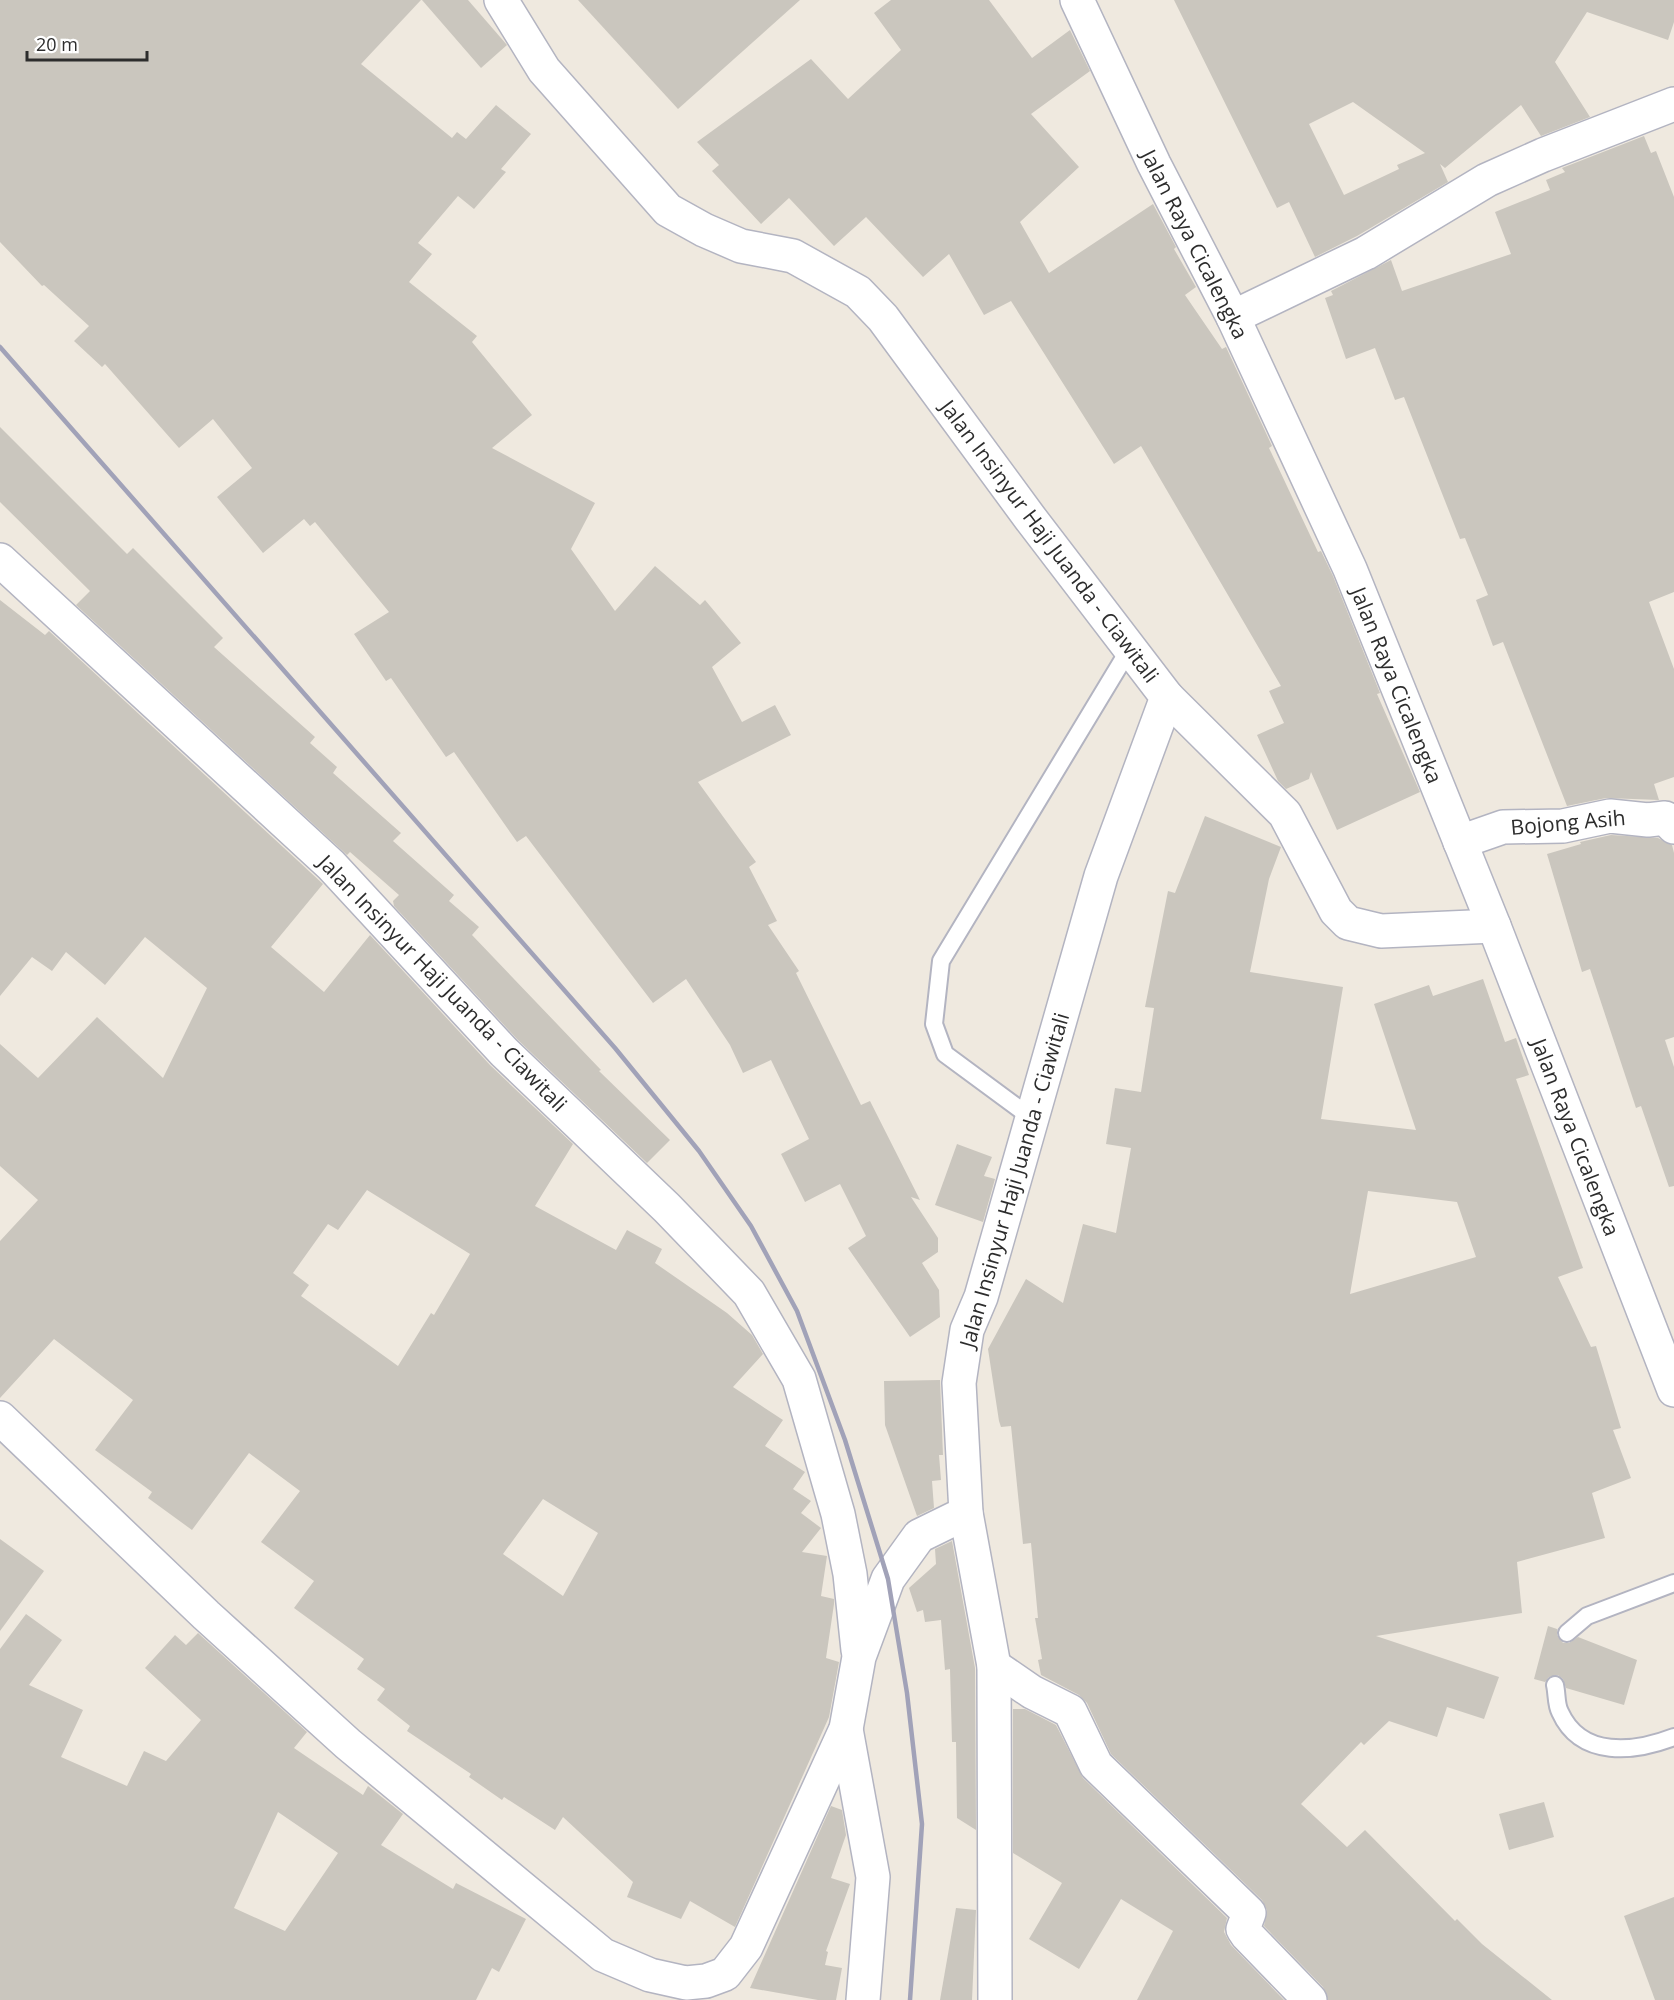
<svg xmlns="http://www.w3.org/2000/svg" width="1674" height="2000" font-family="'Open Sans',sans-serif">
  <style>
    .building { fill: #cac6be; fill-rule: evenodd }
    .lines { fill: none; stroke-linecap: round; stroke-linejoin: round }
    .lane-casing { stroke: #b3b4c1; stroke-width: 20 }
    .street-casing { stroke: #b3b4c1; stroke-width: 36 }
    .secondary-casing { stroke: #b3b4c1; stroke-width: 36 }
    .lane { stroke: #fff; stroke-width: 16 }
    .street { stroke: #fff; stroke-width: 33 }
    .secondary { stroke: #fff; stroke-width: 33 }
    .rail { stroke: #a1a2b8; stroke-width: 4.5 }
    .labels { text-anchor: middle; dominant-baseline: central; stroke-width: 4.5; stroke-linejoin: round; paint-order: stroke }
    .street-label { font-size: 21px; fill: #2d2d2d; stroke: #fff }
  </style>
  <rect width="100%" height="100%" fill="#efe9df"/>
  <g class="building">
    <polygon points="0,0 421,0 361,64 452,138 457,132 466,139 496,105 531,134 501,169 506,172 474,209 458,196 418,243 432,254 409,282 477,336 472,342 532,415 492,448 595,503 571,549 615,611 655,566 700,605 705,600 741,643 712,667 742,722 775,705 791,735 698,782 756,862 749,867 777,921 768,925 799,971 796,973 861,1105 870,1101 920,1200 911,1197 938,1238 938,1252 922,1263 939,1290 940,1317 910,1337 848,1248 866,1236 840,1184 805,1202 781,1154 809,1139 771,1060 743,1073 730,1045 686,979 653,1003 526,836 517,842 454,752 446,757 391,678 386,681 354,634 389,612 315,522 310,526 304,519 263,553 217,497 252,468 213,419 179,448 105,364 102,367 74,341 89,326 44,285 42,286 0,242"/>
    <polygon points="422,0 468,0 507,45 481,68"/>
    <polygon points="578,0 800,0 678,109"/>
    <polygon points="891,0 989,0 1032,58 1070,30 1090,71 1031,114 1079,167 1020,222 1049,273 1153,204 1176,247 1174,249 1196,287 1185,295 1222,349 1226,347 1272,446 1269,448 1318,552 1321,551 1333,576 1380,693 1377,694 1420,792 1337,830 1311,772 1309,779 1286,789 1278,781 1257,735 1284,723 1269,691 1281,686 1141,446 1114,464 1011,301 984,315 949,254 923,277 866,217 834,246 789,198 761,224 712,171 719,165 697,142 811,59 848,99 901,50 874,13"/>
    <path d="M1174 0H1674V22L1668 40 1587 12 1555 62 1590 117 1541 136 1521 105 1445 168 1440 164 1448 182 1357 236 1315 257 1289 202 1277 208ZM1353 102 1425 153 1397 165 1399 169 1344 195 1309 124Z"/>
    <polygon points="1644,136 1651,153 1656,151 1674,197 1674,592 1649,602 1674,669 1674,777 1654,784 1659,800 1606,798 1567,806 1503,642 1493,646 1476,600 1488,595 1465,538 1460,539 1404,397 1395,400 1375,348 1346,359 1325,298 1333,295 1331,291 1391,260 1402,291 1511,254 1495,212 1550,190 1546,180 1565,172 1562,168"/>
    <polygon points="0,427 127,554 133,548 223,638 214,647 315,737 310,743 337,767 333,773 401,833 393,841 454,895 449,901 479,927 472,935 601,1070 599,1071 670,1140 647,1163 517,1039 394,906 393,901 399,895 350,852 347,855 76,605 90,591 0,502"/>
    <path d="M0 600 45 635 49 631 323 884 271 947 324 992 370 935 490 1065 573 1144 535 1206 616 1250 627 1230 662 1249 655 1263 727 1313 752 1335 763 1354 733 1387 783 1420 765 1446 805 1472 793 1489 811 1501 801 1513 821 1528 802 1552 827 1556 821 1596 834 1599V1604L826 1658 839 1662 829 1717 735 1927 690 1901 681 1919 627 1897 633 1882 563 1817 555 1830 504 1797 502 1800 469 1777 471 1774 407 1731 410 1726 377 1700 385 1689 357 1669 364 1659 294 1608 314 1581 261 1542 300 1491 249 1453 192 1530 148 1498 152 1492 95 1450 133 1400 54 1339 0 1398V1241L38 1200 0 1166V1044L38 1078 97 1017 163 1078 207 988 145 937 105 985 66 952 52 971 32 957 0 996ZM367 1190 470 1254 434 1315 431 1313 398 1366 301 1296 309 1285 293 1273 328 1224 338 1230ZM543 1499 598 1533 563 1596 503 1554Z"/>
    <path d="M1205 816 1281 847 1269 879 1250 972 1343 987 1321 1119 1416 1130 1374 1004 1429 985 1433 996 1483 979 1505 1042 1516 1038 1529 1075 1516 1079 1583 1268 1558 1277 1591 1347 1596 1346 1621 1428 1613 1430 1631 1478 1592 1493 1605 1538 1517 1562 1522 1613 1376 1636 1499 1677 1484 1719 1447 1707 1437 1737 1389 1721 1364 1745 1361 1742 1301 1804 1347 1847 1365 1830 1455 1921 1457 1919 1482 1944 1552 2000H1328L1323 1987 1264 1926 1267 1910 1262 1900 1111 1754 1087 1703 1079 1695 1041 1675 1038 1660 1042 1659 1035 1618H1038L1031 1543 1023 1544 1011 1426 1001 1427 999 1421 988 1349 1026 1279 1063 1303 1083 1224 1116 1233 1131 1148 1106 1144 1115 1088 1141 1092 1154 1008 1145 1007 1168 891 1175 893ZM1368 1191 1457 1202 1476 1257 1350 1294Z"/>
    <polygon points="1611,835 1658,838 1672,845 1674,853 1674,1037 1665,1040 1674,1067 1674,1186 1669,1187 1641,1106 1636,1108 1590,969 1582,972 1547,854 1581,844 1580,842"/>
    <polygon points="957,1144 992,1157 984,1176 995,1179 983,1222 935,1205"/>
    <polygon points="940,1380 943,1455 939,1455 941,1480 932,1481 934,1508 917,1516 885,1425 884,1381"/>
    <polygon points="0,1539 44,1571 0,1631"/>
    <polygon points="952,1541 975,1668 976,1830 957,1818 956,1742 952,1742 950,1669 945,1670 941,1620 925,1622 923,1610 917,1612 909,1588 936,1564 935,1549"/>
    <path d="M26 1614 62 1640 29 1685 83 1710 61 1757 127 1786 144 1751 166 1761 201 1720 145 1668 175 1635 186 1645 198 1633 307 1732 294 1748 363 1795 368 1786 403 1814 381 1845 453 1889 456 1883 526 1919 499 1972 492 1968 476 2000H0V1649ZM278 1812 338 1853 285 1931 234 1908Z"/>
    <polygon points="1548,1626 1557,1629 1557,1635 1563,1643 1569,1643 1578,1637 1637,1660 1624,1705 1566,1688 1563,1679 1558,1675 1549,1677 1545,1682 1534,1679"/>
    <polygon points="1013,1709 1025,1709 1056,1725 1083,1778 1227,1918 1224,1932 1231,1945 1284,2000 1137,2000 1173,1931 1121,1899 1079,1969 1029,1939 1062,1883 1013,1853"/>
    <polygon points="1544,1802 1554,1837 1509,1850 1499,1814"/>
    <polygon points="831,1806 842,1810 846,1835 831,1878 850,1884 826,1951 828,1952 825,1965 842,1968 836,2000 818,2000 750,1988"/>
    <polygon points="1674,1897 1674,2000 1655,2000 1624,1916"/>
    <polygon points="956,1908 976,1910 972,2000 940,2000"/>
  </g>
  <g class="lines">
    <g class="lane-casing">
      <g id="lane">
        <polyline points="1033,1119 945,1054 934,1024 941,961 1130,648"/>
        <polyline points="1567,1633 1587,1616 1674,1583"/>
        <path d="M1555 1685C1557 1693 1556 1705 1560 1712 1581 1759 1635 1752 1674 1737"/>
      </g>
    </g>
    <g class="street-casing">
      <g id="street">
        <polyline points="1233,317 1366,253 1487,180 1543,155 1674,104"/>
        <polyline points="1460,842 1503,827 1563,826 1610,816 1648,820 1665,818 1674,827"/>
        <polyline points="994,1666 1032,1692 1070,1711 1096,1765 1249,1913 1243,1929 1247,1935 1310,2000"/>
      </g>
    </g>
    <g class="secondary-casing">
      <g id="secondary">
        <polyline points="1077,0 1154,164 1233,317 1350,569 1494,926 1674,1390"/>
        <polyline points="0,560 331,865 504,1052 667,1208 749,1293 799,1379 838,1514 850,1574 858,1650"/>
        <polyline points="1167,697 1285,814 1336,911 1348,923 1381,931 1494,926"/>
        <polyline points="0,1418 206,1615 348,1744 603,1955 650,1975 686,1983 706,1981 725,1974 746,1947 846,1729 859,1657 888,1579 919,1536 966,1513 959,1383 967,1330 981,1297 1101,876 1167,697 1030,518 883,318 858,292 793,256 741,246 704,230 668,210 544,70 501,0"/>
        <polyline points="966,1513 994,1666 995,2000"/>
        <polyline points="846,1729 873,1877 863,2000"/>
      </g>
    </g>
    <use href="#lane" class="lane"/>
    <use href="#street" class="street"/>
    <use href="#secondary" class="secondary"/>
    <polyline class="rail" points="0,347 615,1048 699,1151 751,1226 797,1311 845,1440 888,1579 907,1693 922,1824 910,2000"/>
  </g>
  <g class="labels">
    <g class="street-label">
      <text transform="translate(1195 244) rotate(63)">Jalan Raya Cicalengka</text>
      <text transform="translate(1050 541) rotate(53)">Jalan Insinyur Haji Juanda - Ciawitali</text>
      <text transform="translate(1397 685) rotate(68)">Jalan Raya Cicalengka</text>
      <text transform="translate(1568 822) rotate(-5)">Bojong Asih</text>
      <text transform="translate(443 983) rotate(46)">Jalan Insinyur Haji Juanda - Ciawitali</text>
      <text transform="translate(1576 1137) rotate(69)">Jalan Raya Cicalengka</text>
      <text transform="translate(1014 1180) rotate(-74)">Jalan Insinyur Haji Juanda - Ciawitali</text>
    </g>
  </g>
  <path d="M27 51v9h120v-9" fill="none" stroke="#2d2d2d" stroke-width="3"/>
  <text x="36" y="51" font-size="18" fill="#2d2d2d" stroke="#ffffff" stroke-width="4.5" paint-order="stroke">20 m</text>
</svg>
